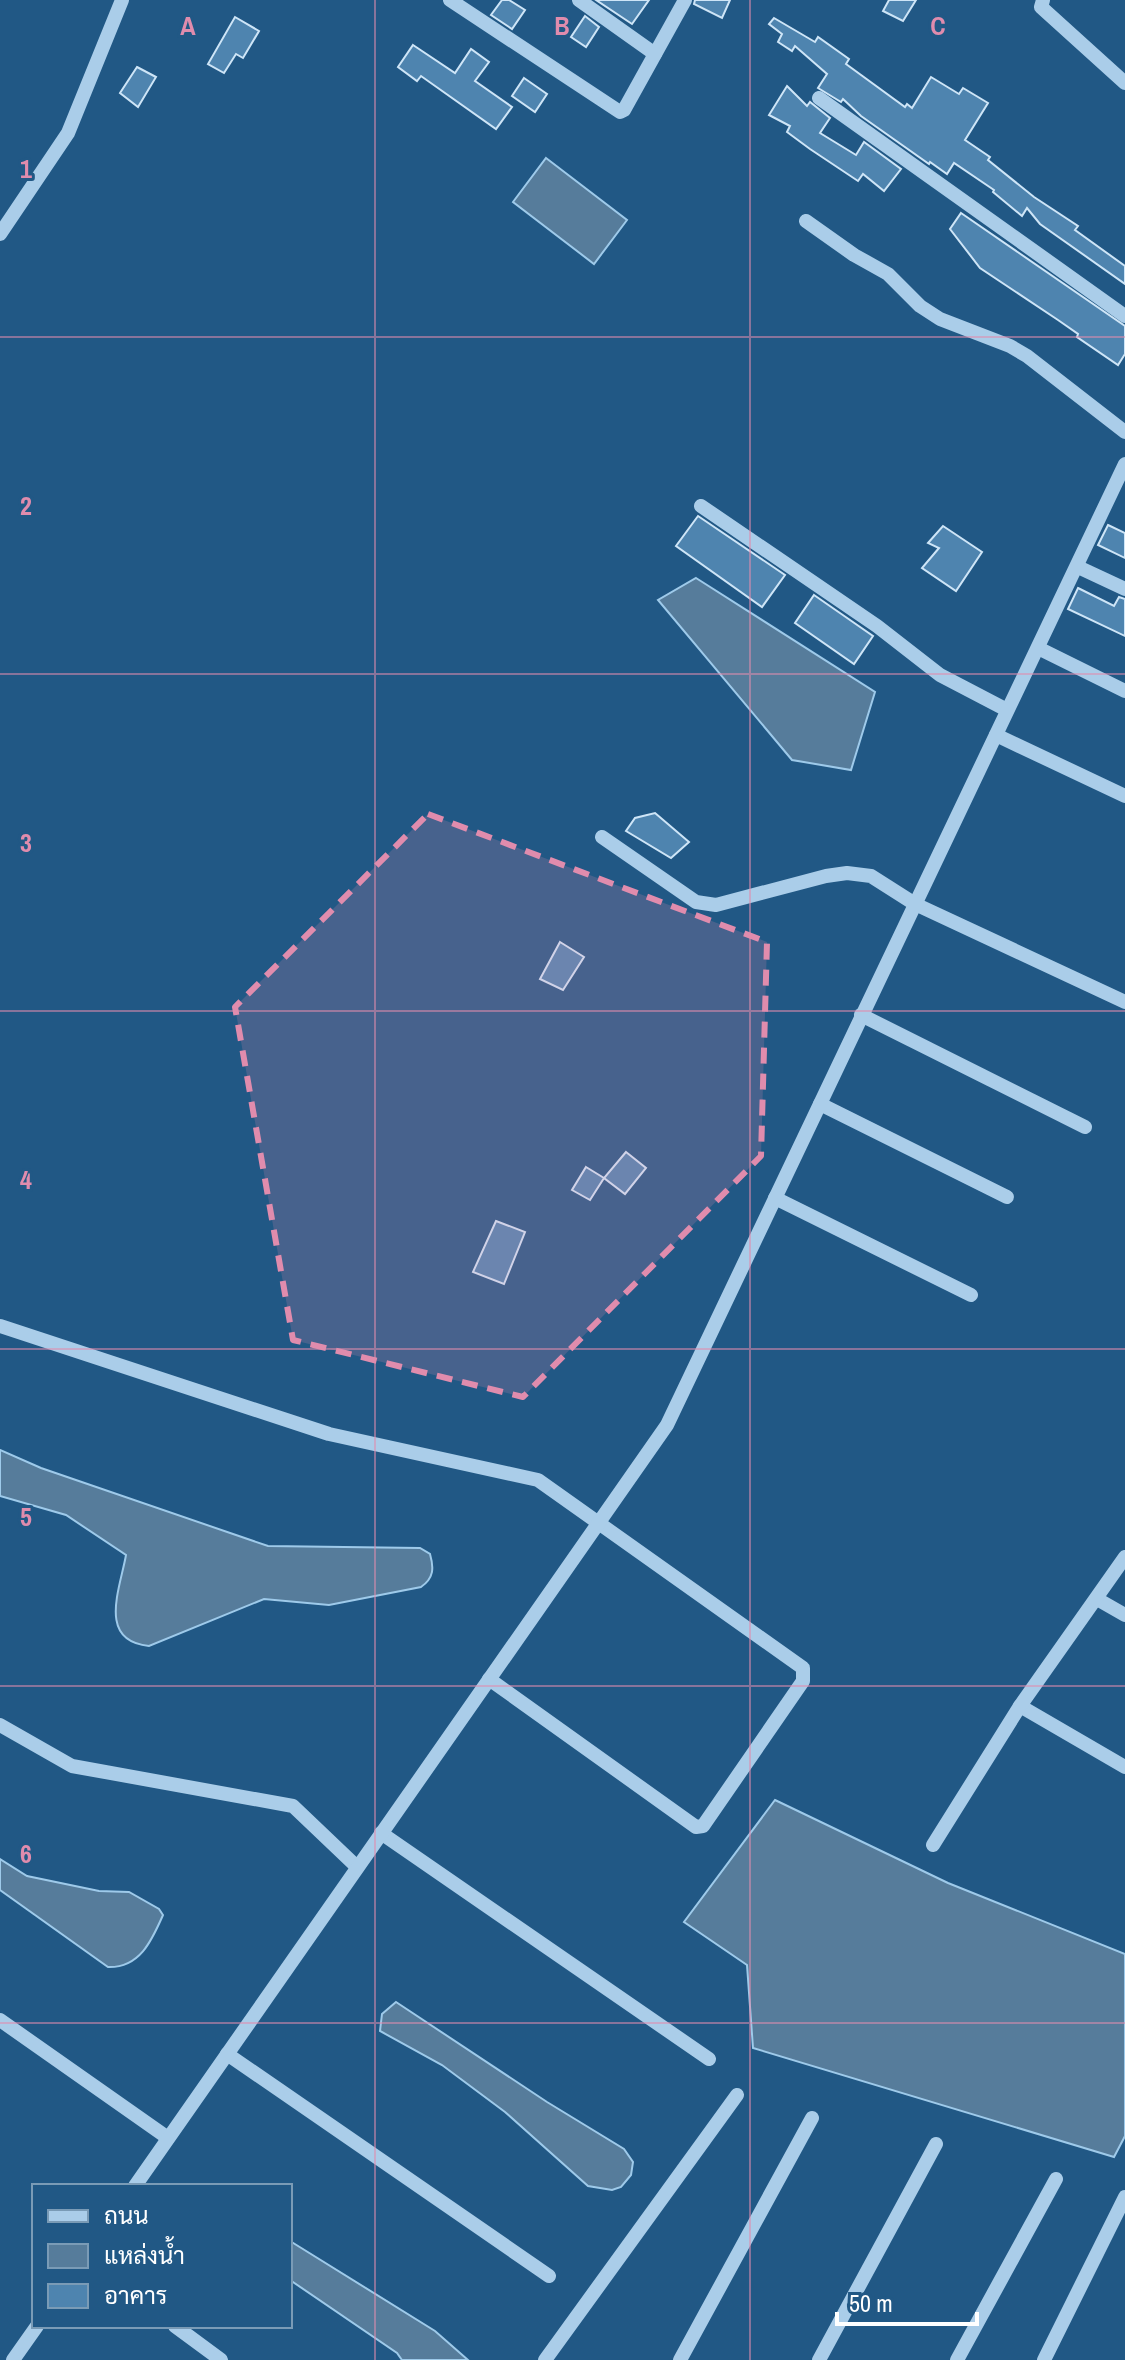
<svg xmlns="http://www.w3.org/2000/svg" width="1125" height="2360" font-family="'Archivo Narrow',Sarabun,sans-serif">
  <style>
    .water { fill: #567c9b; stroke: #9ecaea; stroke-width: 2 }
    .building { fill: #4e84af; stroke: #cee5f7; stroke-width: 2 }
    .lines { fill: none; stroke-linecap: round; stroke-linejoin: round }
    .minor { stroke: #aacde9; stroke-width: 14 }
    .marked { fill: #e08cad; fill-opacity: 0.2; stroke: #e08cad; stroke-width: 6; stroke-dasharray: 16 10; stroke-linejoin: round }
    .grid { fill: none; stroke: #e08cad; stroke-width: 2; stroke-opacity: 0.55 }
    .grid-label { font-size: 26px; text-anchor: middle; font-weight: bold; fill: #e08cad; stroke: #215885; stroke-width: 6; stroke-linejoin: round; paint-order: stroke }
  </style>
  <rect width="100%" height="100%" fill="#215885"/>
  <g class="water">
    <polygon points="546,158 627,220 594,264 513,202"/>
    <polygon points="696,578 875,692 851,770 792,760 658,600"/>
    <path d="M0 1450 41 1468 268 1546 420 1548 430 1554C434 1568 434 1578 421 1587L329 1605 264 1599 149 1646C97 1641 120 1589 126 1555L66 1515 0 1496Z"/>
    <polygon points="775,1800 948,1883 1125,1954 1125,2136 1114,2157 753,2048 747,1965 684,1922"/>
    <path d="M0 1859 27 1876 99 1891 129 1892 159 1909 163 1915C152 1940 140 1968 108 1967L0 1890Z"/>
    <polygon points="396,2002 547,2102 624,2149 633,2162 631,2175 621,2187 612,2190 588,2186 505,2112 442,2065 380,2031 382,2014"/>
    <polygon points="290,2241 435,2331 468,2360 402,2360 397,2353 290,2280"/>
  </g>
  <g class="building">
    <polygon points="502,0 509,0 525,10 512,29 491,15"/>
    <polygon points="596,0 649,0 632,24"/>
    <polygon points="695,0 730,0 722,18 694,4"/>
    <polygon points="889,0 916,0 903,21 883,11"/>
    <polygon points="585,16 599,27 586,47 571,37"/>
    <polygon points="235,17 259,31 243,58 236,54 224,73 208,64"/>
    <polygon points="774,18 815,42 818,37 849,59 846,64 905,107 907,104 912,108 931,77 959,94 963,88 988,103 965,140 990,157 988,160 1034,197 1078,226 1075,230 1125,266 1125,284 1040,224 1027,208 1022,216 993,192 994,190 954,163 947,174 930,162 929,164 861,116 843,99 841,102 818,88 827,74 795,46 792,51 778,42 782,34 769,24"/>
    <polygon points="413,45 455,73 471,49 489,62 475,81 512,107 496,129 421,76 417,81 398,67"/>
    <polygon points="137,67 156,77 138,107 120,93"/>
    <polygon points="524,78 547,94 535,112 512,96"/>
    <polygon points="787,86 807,106 810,102 830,118 820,133 856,155 864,142 901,169 884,191 863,174 858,181 810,149 787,132 790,126 769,115"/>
    <polygon points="961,213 1125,326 1125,354 1118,365 1077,337 1078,334 1058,320 980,268 950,229"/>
    <polygon points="698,516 785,575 762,607 676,546"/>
    <polygon points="1108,525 1125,533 1125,558 1098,545"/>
    <polygon points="943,526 982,552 956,591 922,568 939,548 928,543"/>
    <polygon points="1078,588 1114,606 1119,597 1125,599 1125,636 1068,609"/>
    <polygon points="814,595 873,636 854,664 795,623"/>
    <polygon points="655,813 689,842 671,858 626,831 635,818"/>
    <polygon points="560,942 584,957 563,990 540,979"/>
    <polygon points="626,1152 646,1168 625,1194 604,1178"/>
    <polygon points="586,1167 604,1178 590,1200 572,1190"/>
    <polygon points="496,1221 525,1232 504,1284 473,1272"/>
  </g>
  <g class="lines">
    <g class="minor">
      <polyline points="450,0 620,112 624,110 685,0"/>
      <polyline points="579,0 655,54"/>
      <polyline points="1043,0 1041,7 1125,83"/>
      <polyline points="819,98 1125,316"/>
      <polyline points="806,221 854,255 888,274 920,306 940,319 1010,346 1027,356 1125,432"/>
      <polyline points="0,234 68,133 122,0"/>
      <polyline points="701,506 877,626 940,675 1007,710"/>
      <polyline points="1078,567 1125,589"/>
      <polyline points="1038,648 1125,691"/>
      <polyline points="996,735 1125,796"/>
      <polyline points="602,837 696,902 716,905 826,876 847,873 871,876 915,904 1125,1002"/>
      <polyline points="861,1015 1085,1127"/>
      <polyline points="820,1104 1007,1197"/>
      <polyline points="775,1198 971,1295"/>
      <polyline points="0,1326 329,1434 538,1480 803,1668 803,1681 703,1826 696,1827 489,1679"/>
      <polyline points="1097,1599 1125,1615"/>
      <polyline points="1020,1706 1125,1767"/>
      <polyline points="0,1725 72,1766 293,1806 357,1867"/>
      <polyline points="381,1833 709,2059"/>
      <polyline points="933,1845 1020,1706 1125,1557"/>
      <polyline points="0,2020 168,2138"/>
      <polyline points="227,2054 549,2276"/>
      <polyline points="135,2186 667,1425 1125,464"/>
      <polyline points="175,2326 221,2360"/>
      <polyline points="13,2360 37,2326"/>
      <polyline points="545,2360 737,2095"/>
      <polyline points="680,2360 812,2118"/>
      <polyline points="819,2360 936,2144"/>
      <polyline points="957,2360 1056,2179"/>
      <polyline points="1044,2360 1125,2197"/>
    </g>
  </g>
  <path class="marked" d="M428 814 767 942 761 1156 523 1397 293 1340 235 1007Z"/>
  <path class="grid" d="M375 0V2360M750 0V2360M0 337H1125M0 674H1125M0 1011H1125M0 1349H1125M0 1686H1125M0 2023H1125"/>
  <g class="grid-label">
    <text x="188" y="35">A</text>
    <text x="562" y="35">B</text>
    <text x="938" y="35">C</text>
    <text x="26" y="178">1</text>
    <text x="26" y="515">2</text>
    <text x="26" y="852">3</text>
    <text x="26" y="1189">4</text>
    <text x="26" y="1526">5</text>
    <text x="26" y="1863">6</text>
  </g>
  <rect x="32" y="2184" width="260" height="144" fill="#215885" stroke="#7a9bb6" stroke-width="2"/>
  <rect x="48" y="2210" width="40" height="12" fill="#aacde9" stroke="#7a9bb6" stroke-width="2"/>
  <text x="104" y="2224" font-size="24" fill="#ffffff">ถนน</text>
  <rect x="48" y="2244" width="40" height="24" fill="#567c9b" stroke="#7a9bb6" stroke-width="2"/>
  <text x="104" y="2264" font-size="24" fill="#ffffff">แหล่งน้ำ</text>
  <rect x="48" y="2284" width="40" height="24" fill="#4e84af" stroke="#7a9bb6" stroke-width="2"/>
  <text x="104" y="2304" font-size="24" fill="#ffffff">อาคาร</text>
  <path d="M837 2312v12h140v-12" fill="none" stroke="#ffffff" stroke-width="4"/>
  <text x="849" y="2312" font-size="24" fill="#ffffff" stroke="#215885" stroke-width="6" paint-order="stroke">50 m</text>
</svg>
